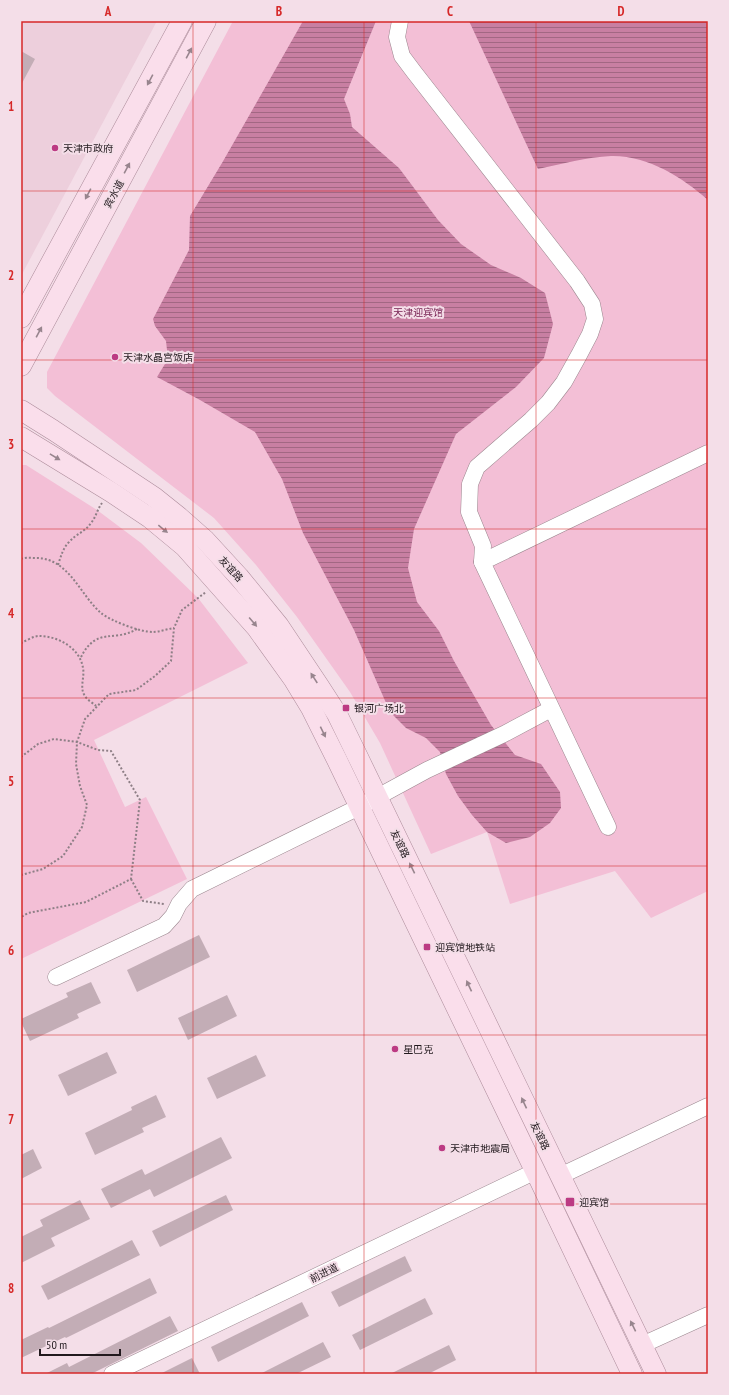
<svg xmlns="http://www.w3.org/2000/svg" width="729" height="1395" font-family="'PT Sans Narrow','Noto Sans SC',sans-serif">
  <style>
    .built { fill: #edcfdc }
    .park { fill: #f3bfd6 }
    .water { fill: url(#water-rules) }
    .building { fill: #c3adb6 }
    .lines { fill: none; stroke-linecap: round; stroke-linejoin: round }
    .minor-casing { stroke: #9b878f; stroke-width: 17 }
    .major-casing { stroke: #ac8b9a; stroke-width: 21 }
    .path { stroke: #8e7f86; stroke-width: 2; stroke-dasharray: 2 2; stroke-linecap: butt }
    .minor { stroke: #fff; stroke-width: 16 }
    .major { stroke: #fadeeb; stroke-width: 20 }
    .oneway { fill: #98858e }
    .grid { fill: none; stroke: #d62828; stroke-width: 1; stroke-opacity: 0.55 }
    .poi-dot { fill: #bc3a83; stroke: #f4dee8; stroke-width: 1.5 }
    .labels { text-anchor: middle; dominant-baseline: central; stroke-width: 4; stroke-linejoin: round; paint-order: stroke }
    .poi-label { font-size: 10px; fill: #21191d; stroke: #f4dee8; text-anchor: start }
    .street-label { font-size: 10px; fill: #21191d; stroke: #f4dee8 }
    .park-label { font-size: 10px; fill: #741d4f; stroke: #f4dee8 }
    .neatline { fill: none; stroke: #d62828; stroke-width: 1.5 }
    .grid-label { font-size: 13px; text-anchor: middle; font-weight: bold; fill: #d62828 }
  </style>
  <defs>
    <pattern id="water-rules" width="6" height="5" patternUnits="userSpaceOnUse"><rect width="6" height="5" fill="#c87fa2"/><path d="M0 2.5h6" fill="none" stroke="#a26783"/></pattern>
  </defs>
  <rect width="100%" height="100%" fill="#f4dee8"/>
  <polygon class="built" points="21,21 157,21 21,276"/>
  <g class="park">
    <polygon points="233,21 708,21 708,891 651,918 615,871 510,904 487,832 431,854 380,743 350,692 297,617 256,565 214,518 55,396 47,388 47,372"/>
    <polygon points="21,465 26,465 97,510 141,543 198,598 248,663 94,740 125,807 146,797 187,879 21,959"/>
  </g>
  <g class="water">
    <polygon points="303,21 376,21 344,99 350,114 352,127 399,168 438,220 461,244 491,265 521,278 545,293 553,324 544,358 516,387 456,434 414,529 408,568 417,602 439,631 454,661 491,725 515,755 541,764 560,792 561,808 550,823 530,837 506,843 487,832 472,815 458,796 446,774 440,752 426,738 406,728 390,712 354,630 303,533 282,479 255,432 200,400 157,377 168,359 166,341 155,326 153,319 189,250 190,216 222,163"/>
    <path d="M469 21H708V200C682 177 647 155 611 156 587 157 562 164 538 169Z"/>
  </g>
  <g class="building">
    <polygon points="21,51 35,59 21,85"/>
    <polygon points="199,935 210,957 137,992 127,970"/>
    <polygon points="91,982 101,1003 77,1014 79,1018 30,1041 21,1022 21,1019 68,997 66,993"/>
    <polygon points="227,995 237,1016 188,1040 178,1018"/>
    <polygon points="107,1052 117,1073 68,1096 58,1075"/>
    <polygon points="256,1055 266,1076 217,1099 207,1078"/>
    <polygon points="156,1095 166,1117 142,1128 144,1132 95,1155 85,1133 132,1110 131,1107"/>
    <polygon points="221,1137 232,1158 154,1197 150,1189 111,1208 101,1189 142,1169 145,1175"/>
    <polygon points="33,1149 42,1168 21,1179 21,1155"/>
    <polygon points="226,1195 233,1210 160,1247 152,1231"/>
    <polygon points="80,1200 90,1219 51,1238 55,1246 21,1263 21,1237 43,1226 40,1220"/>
    <polygon points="132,1240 140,1255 48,1300 41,1286"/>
    <polygon points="405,1256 412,1271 339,1307 331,1292"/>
    <polygon points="150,1278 157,1293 66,1338 65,1337 21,1358 21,1340 48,1327 49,1328"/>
    <polygon points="425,1298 433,1314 360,1350 352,1335"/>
    <polygon points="302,1302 309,1316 218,1362 211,1347"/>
    <polygon points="170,1316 178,1331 91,1374 45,1374 67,1363 69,1367"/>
    <polygon points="323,1342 331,1357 296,1374 260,1374"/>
    <polygon points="449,1345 456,1360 428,1374 390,1374"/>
    <polygon points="192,1358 200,1374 160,1374"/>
  </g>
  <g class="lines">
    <g class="minor-casing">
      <g id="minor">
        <polyline points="400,21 397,37 402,56 414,72 577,281 592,304 595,319 590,334 579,355 564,382 548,403 531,420 477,467 470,484 469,512 483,546 482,562"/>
        <polyline points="608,827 482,562 708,453"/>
        <polyline points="56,977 164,926 173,916 179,904 192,889 359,807 427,770 504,734 551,709"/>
        <polyline points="560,1176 708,1106"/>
        <polyline points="642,1345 708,1315"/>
        <polyline points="112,1374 536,1171"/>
      </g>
    </g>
    <g class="major-casing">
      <g id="major">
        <polyline points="21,318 182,21"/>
        <polyline points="21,366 206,21"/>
        <polyline points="21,410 53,430 154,497 179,517 205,540 239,577 279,626 319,686 337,714 357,755 656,1374"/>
        <polyline points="21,437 111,492 150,518 185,547 256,627 294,680 311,708 337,760 539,1179 632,1374"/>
      </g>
    </g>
    <g class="path">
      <path d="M21 559C26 557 31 558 36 558 69 558 80 595 101 613 111 621 140 632 153 632 159 632 167 629 174 628"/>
      <path d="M58 565C61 556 63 548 69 542 76 534 85 532 91 523 96 517 97 510 102 503"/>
      <path d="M21 643C26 641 33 636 39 636 58 636 80 648 83 668 85 677 79 688 85 696 87 700 93 703 96 706"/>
      <path d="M81 657C97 626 113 643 137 629"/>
      <polyline points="21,757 38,744 54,739 77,742 98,750 111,751 140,800 131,879 86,902 28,913 21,917"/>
      <polyline points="21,875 43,869 63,856 82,827 87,805 80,786 76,764 77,742 85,719 109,694 136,690 155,676 171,661 174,628 182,610 206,592"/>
      <polyline points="131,879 143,901 164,904"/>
    </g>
    <use href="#minor" class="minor"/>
    <use href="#major" class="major"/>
  </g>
  <defs><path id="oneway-solid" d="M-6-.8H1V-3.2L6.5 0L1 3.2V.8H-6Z"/></defs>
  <g class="oneway">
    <use href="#oneway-solid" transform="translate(189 53) rotate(-62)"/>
    <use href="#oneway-solid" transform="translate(150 80) rotate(118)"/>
    <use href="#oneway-solid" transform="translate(127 168) rotate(-62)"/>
    <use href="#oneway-solid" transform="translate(88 194) rotate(118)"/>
    <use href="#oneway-solid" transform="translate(39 332) rotate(-62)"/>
    <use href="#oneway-solid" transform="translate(55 457) rotate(31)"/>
    <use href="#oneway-solid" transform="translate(163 529) rotate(39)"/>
    <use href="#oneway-solid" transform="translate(253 622) rotate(50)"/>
    <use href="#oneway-solid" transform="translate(314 678) rotate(-123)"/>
    <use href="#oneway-solid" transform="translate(323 732) rotate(64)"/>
    <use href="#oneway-solid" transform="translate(412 868) rotate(-116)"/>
    <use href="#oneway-solid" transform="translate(469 986) rotate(-115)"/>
    <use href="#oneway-solid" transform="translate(524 1103) rotate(-115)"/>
    <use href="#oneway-solid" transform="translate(633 1326) rotate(-116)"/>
  </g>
  <path class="grid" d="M193 21V1374M364 21V1374M536 21V1374M21 191H708M21 360H708M21 529H708M21 698H708M21 866H708M21 1035H708M21 1204H708"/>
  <g class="poi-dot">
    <circle cx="55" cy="148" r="4"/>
    <circle cx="115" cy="357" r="4"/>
    <rect x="342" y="704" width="8" height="8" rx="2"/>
    <rect x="423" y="943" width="8" height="8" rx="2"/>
    <circle cx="395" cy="1049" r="4"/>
    <circle cx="442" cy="1148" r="4"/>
    <rect x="565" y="1197" width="10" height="10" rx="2"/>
  </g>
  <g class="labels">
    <g class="poi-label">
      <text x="63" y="148">天津市政府</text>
      <text x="123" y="357">天津水晶宫饭店</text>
      <text x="354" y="708">银河广场北</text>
      <text x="435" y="947">迎宾馆地铁站</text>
      <text x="403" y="1049">星巴克</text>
      <text x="450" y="1148">天津市地震局</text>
      <text x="579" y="1202">迎宾馆</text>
    </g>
    <g class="street-label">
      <text transform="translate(114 194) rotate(-62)">宾水道</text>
      <text transform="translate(231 569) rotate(48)">友谊路</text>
      <text transform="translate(400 844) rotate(64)">友谊路</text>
      <text transform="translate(540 1136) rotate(64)">友谊路</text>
      <text transform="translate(324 1273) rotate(-26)">前进道</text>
    </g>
    <g class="park-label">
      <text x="418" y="312">天津迎宾馆</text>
    </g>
  </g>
  <rect width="729" height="1395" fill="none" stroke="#f4dee8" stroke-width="44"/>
  <path d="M40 1349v6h80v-6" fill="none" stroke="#21191d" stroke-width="2"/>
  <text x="46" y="1349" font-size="12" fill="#21191d" stroke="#f4dee8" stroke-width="3" paint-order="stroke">50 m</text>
  <rect x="22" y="22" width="685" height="1351" class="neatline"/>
  <g class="grid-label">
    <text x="108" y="16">A</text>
    <text x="279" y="16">B</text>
    <text x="450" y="16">C</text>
    <text x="621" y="16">D</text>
    <text x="11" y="111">1</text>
    <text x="11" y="280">2</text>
    <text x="11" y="449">3</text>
    <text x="11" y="618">4</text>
    <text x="11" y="786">5</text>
    <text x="11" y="955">6</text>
    <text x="11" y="1124">7</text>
    <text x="11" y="1293">8</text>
  </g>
</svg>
